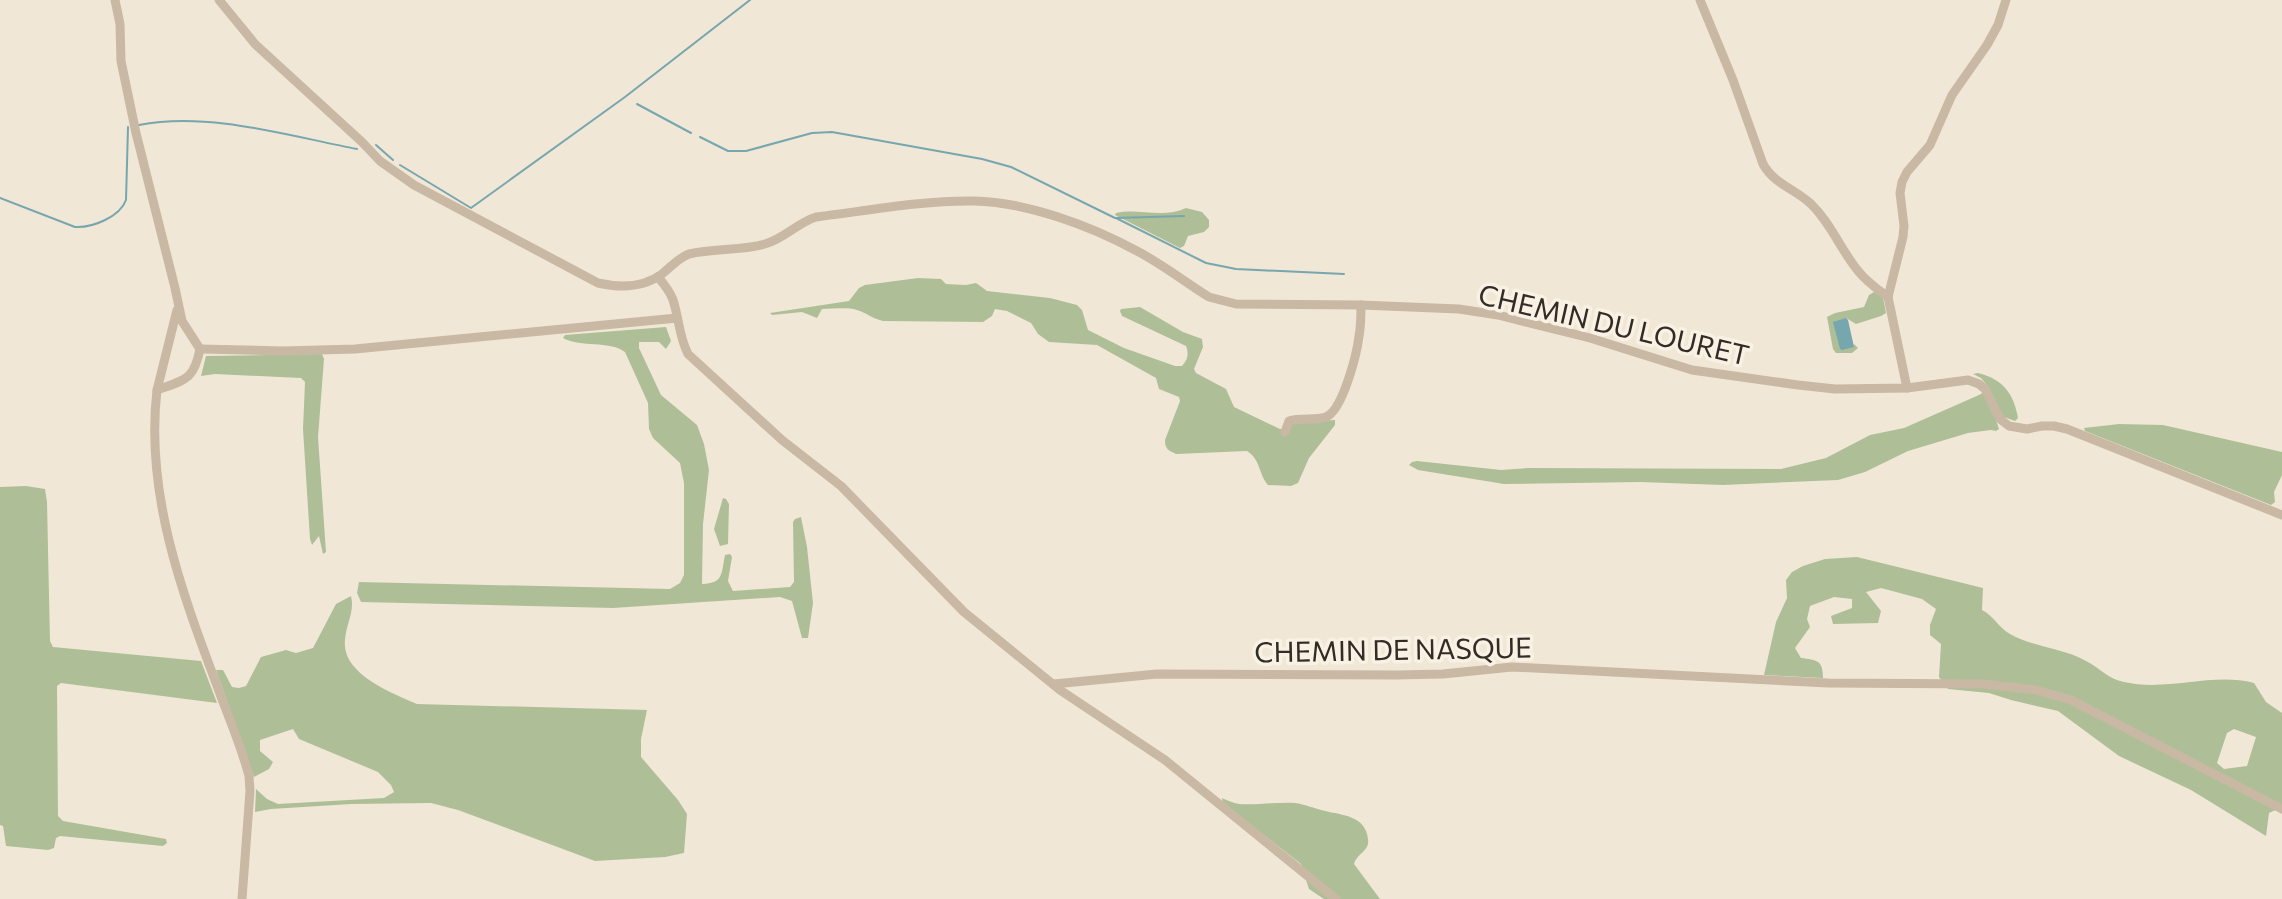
<svg xmlns="http://www.w3.org/2000/svg" width="2282" height="899" font-family="Commissioner,sans-serif">
  <style>
    .green { fill: #aebf97; fill-rule: evenodd }
    .water { fill: #76a6ae }
    .lines { fill: none; stroke-linecap: round; stroke-linejoin: round }
    .stream { stroke: #76a6ae; stroke-width: 2 }
    .minor { stroke: #c9b8a3; stroke-width: 9 }
    .labels { text-anchor: middle; dominant-baseline: central; stroke-width: 7; stroke-linejoin: round; paint-order: stroke }
    .street-label { font-size: 28px; fill: #332b25; stroke: #f9f1e3 }
  </style>
  <rect width="100%" height="100%" fill="#f1e7d7"/>
  <g class="green">
    <path d="M1186 208 1202 212 1209 220V227L1204 232 1188 236 1184 246 1180 248 1115 215 1116 213C1139 208 1163 219 1186 208Z"/>
    <path d="M918 278 941 279 946 284 966 285 976 283 987 291 1050 298 1077 305 1082 310 1088 330 1124 348 1175 366H1182C1188 359 1189 354 1186 346L1122 316 1120 311 1121 309 1140 307 1183 332 1202 339 1203 347 1194 369 1196 373 1226 389 1234 407 1280 429H1290L1292 424 1296 422 1335 420V425L1309 458 1298 483 1291 486 1268 485C1258 473 1261 460 1247 451L1176 454C1168 450 1165 449 1165 440L1180 401 1179 397 1159 389 1156 378 1097 345 1049 342 1038 334 1031 323 1007 311 995 309 992 316 983 322 883 321C873 319 867 313 857 310 847 307 833 309 822 309L817 318 802 312 772 315 770 313 849 301 859 288 865 285Z"/>
    <polygon points="1874,292 1883,297 1886,313 1881,316 1856,324 1846,318 1854,347 1854,344 1858,348 1852,353 1836,353 1833,349 1827,317 1835,313 1864,307 1869,295"/>
    <path d="M666 327 671 341 666 349 659 342H639V348L661 395 697 425 704 444 709 470 703 524 702 584C724 583 721 574 725 555L730 554 732 557 728 581 733 591 790 587 794 582 793 522 795 519 801 517 807 547 813 603 808 638H802L792 601 780 597 613 608 361 602 357 593 359 582 670 589 680 583 684 575V483L680 463 653 438 649 429 648 403 625 352C608 340 582 348 563 338L565 335Z"/>
    <polygon points="322,354 324,359 318,437 326,552 323,554 319,536 312,545 310,539 303,429 305,382 301,378 215,374 201,376 206,356"/>
    <path d="M1978 373C2003 379 2014 394 2018 418L2015 421 2004 417 1996 420 1999 429 1996 431 1991 430 1968 433 1908 451 1865 472 1838 480 1723 485 1640 482 1504 484 1418 470 1409 465 1412 462 1417 461 1501 470 1528 468 1781 469 1826 458 1870 435 1904 428 1979 395 1990 389 1981 378 1973 374Z"/>
    <polygon points="2119,424 2163,425 2282,452 2282,475 2274,492 2275,502 2271,505 2085,431 2084,428"/>
    <polygon points="26,486 45,489 47,502 50,641 53,647 201,661 217,703 61,683 57,686 58,816 63,821 166,839 167,843 163,846 60,836 56,838 54,848 48,850 6,846 3,826 0,825 0,487"/>
    <polygon points="723,498 726,499 729,504 728,544 720,546 714,529"/>
    <path d="M1857 557 1983 588 1982 610C1993 615 1998 627 2010 634 2033 647 2063 648 2086 661 2100 668 2108 679 2124 682 2167 692 2212 672 2254 683L2266 702 2282 713V807L2269 813 2266 836 2191 790 2119 756 2058 711 2011 700 1989 693 1948 689 1939 677 1941 644 1930 635V625L1936 609 1922 599 1881 588 1866 592 1881 611 1878 623 1833 624 1831 616 1852 608V599L1834 597 1810 606 1807 619 1810 627 1795 648 1801 658C1817 660 1823 660 1823 678L1764 675 1776 622 1787 598 1786 580 1792 572 1803 566 1825 559ZM2234 729 2256 737 2247 766 2224 769 2217 763 2227 733Z"/>
    <path d="M351 596C355 612 346 624 345 640 341 674 392 693 417 704L647 710 641 739V757L678 800 687 814 684 853 665 857 595 861 458 810 431 803 351 804 271 809 255 812 256 789 267 799 278 804 384 798 394 792 391 785 378 772 299 739 293 729 260 740V751L273 762 269 769 254 777 216 670H223L232 687 239 688 246 686 261 657 286 650 296 653 313 648 336 604Z"/>
    <path d="M1222 798C1227 800 1233 803 1239 804 1257 805 1276 802 1295 803 1305 804 1315 809 1325 811 1342 815 1366 816 1368 839 1370 851 1357 853 1354 864L1380 899H1324L1309 889 1301 864 1223 803Z"/>
  </g>
  <polygon class="water" points="1846,318 1848,320 1854,347 1842,350 1840,349 1833,322"/>
  <g class="lines">
    <g class="stream">
      <polyline points="637,104 691,133"/>
      <path d="M139 125C208 111 289 136 357 149"/>
      <polyline points="700,137 728,151 746,151 812,133 832,132 982,159 1011,167 1115,218 1184,216"/>
      <polyline points="376,145 393,160"/>
      <polyline points="400,165 471,208 625,97 750,0"/>
      <path d="M0 198 75 227C92 228 120 217 126 200L128 127"/>
      <polyline points="1116,218 1206,263 1236,269 1344,274"/>
    </g>
    <g class="minor">
      <path d="M115 0 120 24 121 61 136 133 175 288 182 321 200 349C194 380 185 380 157 390 145 492 181 590 216 683 227 714 241 745 249 776L250 791 242 899"/>
      <path d="M219 0 255 44 362 142 380 161 414 185 598 283C620 288 643 288 662 274 671 267 678 258 689 254 714 248 741 251 765 244 784 239 797 223 816 217 865 211 925 200 974 201 1027 202 1091 226 1137 251 1162 264 1185 282 1209 297L1236 304 1361 305 1459 309 1498 315 1590 338 1692 370 1798 385 1835 389 1907 388 1968 380 1979 384 1985 389 2000 419 2009 426 2027 429 2042 426H2054L2067 429 2282 515"/>
      <path d="M1700 0 1733 80 1763 164C1774 184 1795 189 1811 204 1831 223 1841 251 1859 272 1867 282 1877 289 1888 297L1907 388"/>
      <path d="M658 277C664 284 670 291 673 300 679 318 679 337 688 354L782 440 841 486 964 612 1060 690 1165 760 1336 899"/>
      <polyline points="1888,297 1903,237 1904,226 1900,193 1902,182 1907,172 1930,145 1952,95 1987,45 1998,25 2006,0"/>
      <polyline points="200,349 283,351 355,349 677,318"/>
      <polyline points="157,390 177,310"/>
      <path d="M1285 432 1289 421C1301 417 1315 421 1326 417 1343 410 1357 353 1359 336 1361 326 1361 315 1361 305"/>
      <polyline points="1054,684 1157,674 1397,675 1443,674 1512,667 1828,683 1984,684 2036,690 2071,700 2282,809"/>
    </g>
  </g>
  <g class="labels">
    <g class="street-label">
      <text transform="translate(1614 324) rotate(13)">CHEMIN DU LOURET</text>
      <text transform="translate(1393 649) rotate(-1)">CHEMIN DE NASQUE</text>
    </g>
  </g>
</svg>
